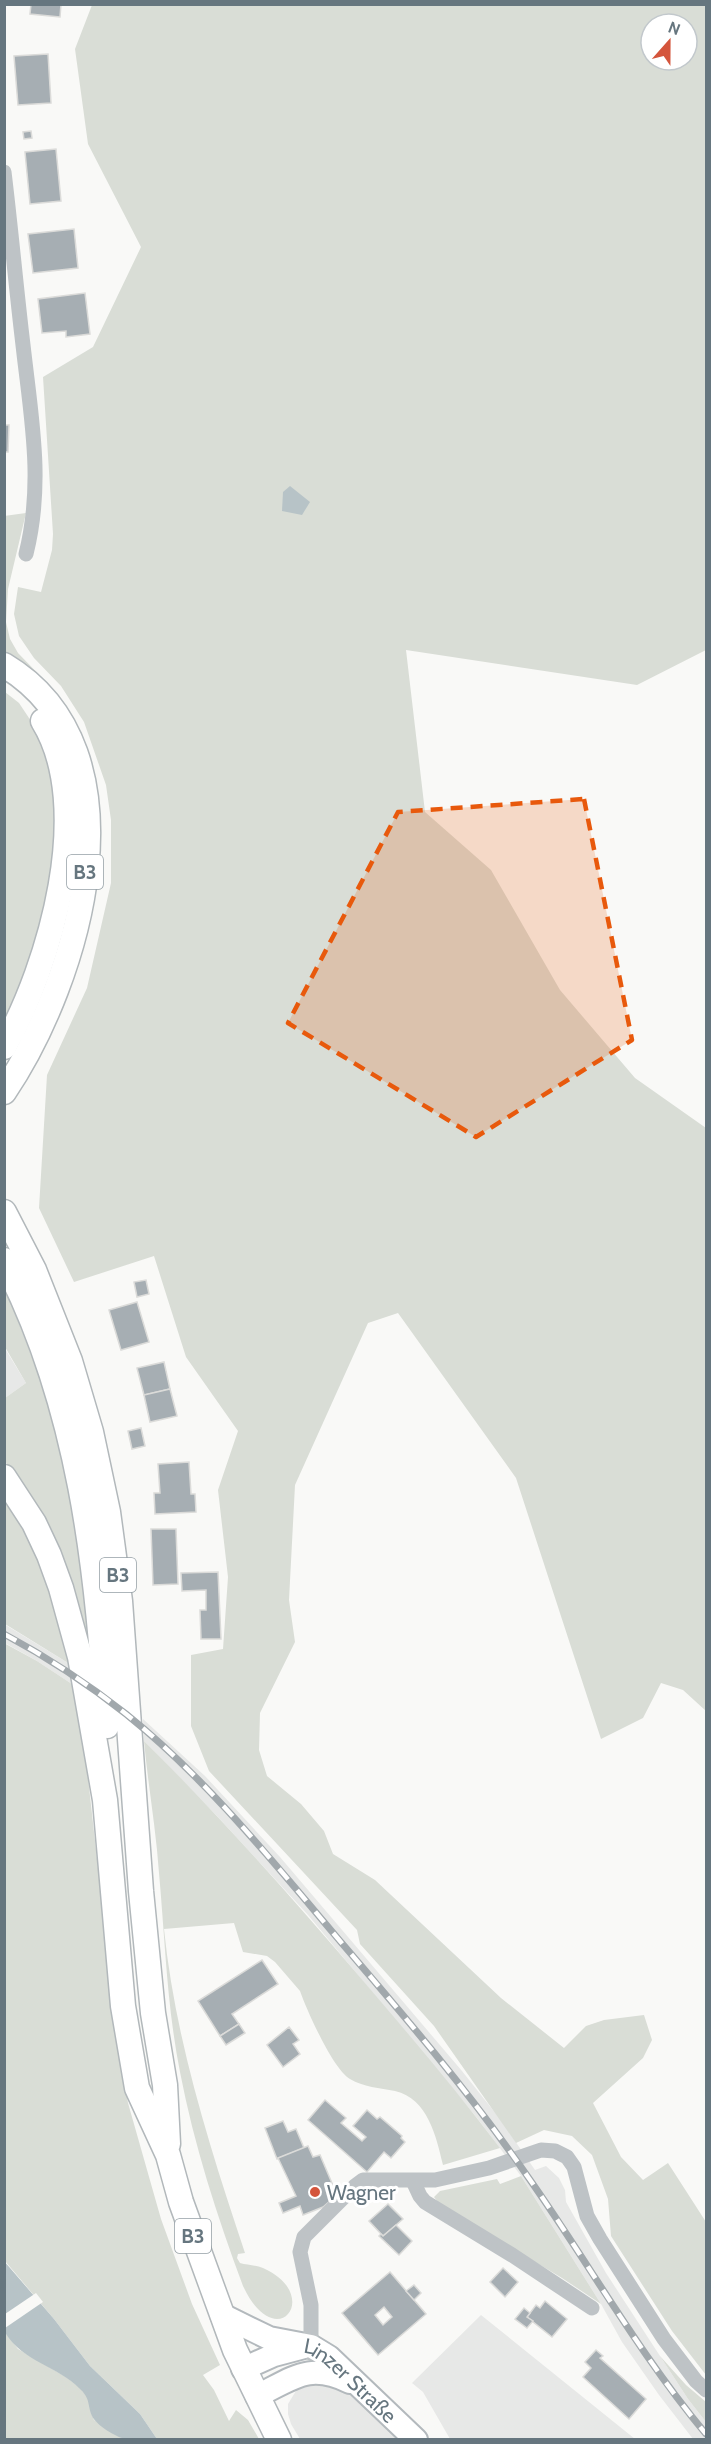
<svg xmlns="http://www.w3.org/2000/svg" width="711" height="2444" font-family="Cabin,sans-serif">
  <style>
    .built { fill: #e7e8e7 }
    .green { fill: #d9ddd6; fill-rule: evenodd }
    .water { fill: #b7c3c7 }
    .pier { fill: #f9f9f7 }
    .building { fill: #a6aeb3; stroke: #dbdbd9; stroke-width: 1.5; fill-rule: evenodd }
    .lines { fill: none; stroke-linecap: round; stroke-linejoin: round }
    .secondary-casing { stroke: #b3b9bd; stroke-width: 26 }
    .primary-casing { stroke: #b2b8bb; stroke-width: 27 }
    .street { stroke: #bec3c6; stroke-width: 15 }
    .secondary { stroke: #fff; stroke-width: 22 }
    .primary { stroke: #fff; stroke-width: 24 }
    .rail-casing { stroke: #a1a8ac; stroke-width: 7 }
    .rail { stroke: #fff; stroke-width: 4.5; stroke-dasharray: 14; stroke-linecap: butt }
    .marked { fill: #e8590c; fill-opacity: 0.2; stroke: #e8590c; stroke-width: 4.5; stroke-dasharray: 12 8; stroke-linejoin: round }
    .poi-dot { fill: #d4553c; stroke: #fff; stroke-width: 2 }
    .labels { text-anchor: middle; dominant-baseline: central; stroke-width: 6; stroke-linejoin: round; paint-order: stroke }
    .shield { fill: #fff; stroke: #949fa5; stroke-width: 1.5 }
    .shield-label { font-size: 20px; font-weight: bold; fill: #66767f }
    .poi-label { font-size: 21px; fill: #66767f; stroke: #fff; text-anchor: start }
    .street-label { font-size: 21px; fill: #66767f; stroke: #fff }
  </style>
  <rect width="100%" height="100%" fill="#f9f9f7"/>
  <g class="built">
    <polygon points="4,1347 26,1383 5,1398 4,1398"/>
    <polygon points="4,1624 73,1666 78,1688 37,1661 5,1643"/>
    <polygon points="143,1719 205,1776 280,1857 462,2071 500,2119 535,2170 546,2166 559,2178 565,2190 566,2202 606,2273 688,2399 706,2422 706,2439 693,2439 659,2395 622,2342 601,2304 521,2176 477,2118 308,1915 217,1816 144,1741"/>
    <polygon points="481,2315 635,2439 450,2439 423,2392 412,2383"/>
    <polygon points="319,2381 348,2391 402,2439 300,2439 291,2424 288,2414 288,2404 299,2386"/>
  </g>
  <g class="green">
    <path d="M92 5H706V650L637 685 406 650 425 812 491 870 560 990 635 1078 706 1128V1711L683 1690 661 1683 643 1718 601 1739 516 1478 398 1313 368 1323 295 1485 289 1600 295 1642 260 1713 259 1750 267 1776 301 1804 324 1831 333 1854 375 1880 501 1998 564 2048 586 2026 604 2020 644 2015 652 2040 643 2058 593 2103 621 2157 643 2180 668 2163 706 2222V2375L672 2331 611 2236 608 2199 592 2155 572 2136 544 2130 516 2143 434 2026 360 1944 357 1930 209 1771 191 1726V1655L223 1649 228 1577 218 1490 238 1431 186 1357 154 1256 74 1282 39 1208 47 1075 87 988 111 883V820L106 785 84 722 61 686 34 658 19 636 14 614 18 587 41 592 52 550 53 534 43 377 93 347 141 247 88 144 75 49ZM651 24H687V60H651Z"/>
    <polygon points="26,513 8,589 6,622 10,639 18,653 47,683 5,652 4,516"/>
    <polygon points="5,692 19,703 45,742 55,803 53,872 37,948 5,1028"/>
    <path d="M4 1287C37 1366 66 1445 79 1530 86 1575 89 1621 93 1666L28 1494 5 1461V1398L26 1383 5 1347Z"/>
    <polygon points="4,1489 37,1548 73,1666 5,1624"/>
    <polygon points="4,1643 37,1661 78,1688 117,2039 128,2103 161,2219 192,2304 220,2365 203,2375 214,2390 229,2421 236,2410 248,2420 259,2439 157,2439 140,2414 90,2366 54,2319 5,2261"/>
    <path d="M144 1741C222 1818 294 1900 365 1983 411 2037 457 2091 500 2148L443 2165C436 2136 428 2099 395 2091 380 2088 363 2087 350 2079 333 2069 307 2011 300 1991L275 1962 267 1956 243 1952 234 1923 164 1929C175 2039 210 2148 245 2253L238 2254 237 2258 240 2263C247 2265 256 2265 263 2268 324 2295 276 2357 243 2286 217 2216 194 2145 180 2072 167 2007 165 1939 159 1873 156 1829 148 1785 144 1741Z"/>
    <polygon points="521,2176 601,2304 562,2278 440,2205 434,2197 440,2191 497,2179 500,2184"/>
    <polygon points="4,2331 18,2349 66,2377 80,2388 90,2400 91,2412 94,2420 124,2439 5,2439"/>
    <polygon points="660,2356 686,2385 706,2402 706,2422 688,2399"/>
  </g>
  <g class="water">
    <polygon points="290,486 310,502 302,515 282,511 283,492"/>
    <path d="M4 2261 54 2319 90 2366 140 2414 157 2439C147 2439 134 2442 125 2439 116 2437 96 2425 92 2416 87 2404 91 2399 79 2388 58 2367 23 2361 6 2334 1 2326 5 2274 4 2261Z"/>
  </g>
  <polygon class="pier" points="36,2293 43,2302 5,2328 5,2314"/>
  <g class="building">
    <polygon points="31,4 61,4 60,17 30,14"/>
    <polygon points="48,54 51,103 18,105 14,56"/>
    <polygon points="31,131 32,138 24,139 23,132"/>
    <polygon points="56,149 61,201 30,204 25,152"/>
    <polygon points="74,229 78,268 33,273 28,234"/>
    <polygon points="85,293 90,334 66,337 66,331 42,333 38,299"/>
    <polygon points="4,425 9,425 8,452 4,452"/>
    <polygon points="146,1280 149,1294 137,1297 134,1282"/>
    <polygon points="137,1302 149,1342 121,1350 109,1310"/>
    <polygon points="164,1362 170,1389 144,1395 137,1368"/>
    <polygon points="170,1389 177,1416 150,1422 144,1395"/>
    <polygon points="141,1428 145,1446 132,1449 128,1431"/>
    <polygon points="189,1462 191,1494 195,1494 196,1512 155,1514 154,1493 160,1493 158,1464"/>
    <polygon points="151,1529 176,1529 178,1584 153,1585"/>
    <polygon points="218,1572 221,1639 201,1639 200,1610 206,1610 206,1590 182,1591 181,1573"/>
    <polygon points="262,1960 278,1984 232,2014 239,2024 220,2036 198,2001"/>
    <polygon points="239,2024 245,2033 226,2045 220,2036"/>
    <polygon points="289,2027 299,2040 293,2044 300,2054 283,2067 267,2045"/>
    <polygon points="325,2100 346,2118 341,2123 362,2141 366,2137 353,2126 367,2110 377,2119 380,2117 402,2136 401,2138 405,2142 391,2158 384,2152 367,2172 308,2120"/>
    <polygon points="283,2121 288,2132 296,2129 304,2148 277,2159 265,2128"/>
    <polygon points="308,2146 313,2157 320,2155 337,2195 323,2207 303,2215 300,2206 283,2213 279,2203 296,2196 278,2158"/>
    <polygon points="388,2204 403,2219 383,2236 369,2221"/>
    <polygon points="396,2225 412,2241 399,2255 379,2236 381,2234 383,2236"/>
    <polygon points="503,2268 518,2282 505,2297 490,2282"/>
    <path d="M390 2272 426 2314 378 2355 342 2313ZM384 2307 392 2317 383 2325 375 2315Z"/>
    <polygon points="414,2285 421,2293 414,2300 406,2291"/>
    <polygon points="545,2301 567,2319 552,2337 527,2317 536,2305 540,2308"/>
    <polygon points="524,2308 530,2313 527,2317 533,2321 527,2328 515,2319"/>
    <polygon points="596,2350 603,2356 600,2358 646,2399 629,2419 583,2377 591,2368 585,2362"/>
  </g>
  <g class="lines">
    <g class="secondary-casing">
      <g id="secondary">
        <path id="s1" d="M222 2315 269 2338 311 2346 329 2357 416 2440"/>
        <polyline points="243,2369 274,2355 304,2347"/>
        <path d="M257 2396C294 2378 309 2362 350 2382"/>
      </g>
    </g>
    <g class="primary-casing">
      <g id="primary">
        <path d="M4 665C148 751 79 981 4 1092"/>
        <path d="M4 1047C50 966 96 807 43 721"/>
        <polyline points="4,1212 34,1270 70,1361 91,1432 108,1512 120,1601 141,1891 153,2013 165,2085 168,2144"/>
        <path d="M4 1260C79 1403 98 1567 107 1726"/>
        <polyline points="4,1477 34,1523 49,1555 61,1588 80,1657 105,1800 123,2006 137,2088 168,2155 181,2202 235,2350 279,2440"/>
      </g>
    </g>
    <g class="street">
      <path d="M4 172C11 229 16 287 23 345 31 417 44 482 26 554"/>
      <polyline points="413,2181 420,2196 425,2202 512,2255 592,2308"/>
      <polyline points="311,2353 311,2305 300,2252 304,2237 355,2186 363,2180 435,2180 489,2168 541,2150 555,2151 567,2157 574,2167 587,2216 600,2239 664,2339 696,2381 706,2390"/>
    </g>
    <use href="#secondary" class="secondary"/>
    <use href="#primary" class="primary"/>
    <g class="rail-casing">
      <path id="rail" d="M4 1634C47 1657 88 1684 126 1714 207 1779 274 1863 340 1941 406 2018 471 2094 528 2177 588 2262 639 2354 706 2434"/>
    </g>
    <use href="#rail" class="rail"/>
  </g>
  <path class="marked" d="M584 799 632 1040 476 1137 288 1023 398 812Z"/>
  <circle class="poi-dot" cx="315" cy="2192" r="6"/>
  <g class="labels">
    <g class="shield">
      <rect x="67" y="855" width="36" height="34" rx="4.5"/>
      <rect x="100" y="1558" width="36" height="34" rx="4.5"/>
      <rect x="175" y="2219" width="36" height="34" rx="4.5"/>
    </g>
    <g class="shield-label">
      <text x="85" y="872">B3</text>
      <text x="118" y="1575">B3</text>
      <text x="193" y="2236">B3</text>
    </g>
    <g class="poi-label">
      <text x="327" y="2192">Wagner</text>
    </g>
    <g class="street-label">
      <text stroke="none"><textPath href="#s1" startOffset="147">Linzer Straße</textPath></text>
    </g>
  </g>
  <rect width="711" height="2444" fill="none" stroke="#66767f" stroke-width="12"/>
  <g transform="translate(669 42) rotate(21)"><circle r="28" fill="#ffffff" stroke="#c2c8cc" stroke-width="1.5"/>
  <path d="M0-4.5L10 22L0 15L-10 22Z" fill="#d4553c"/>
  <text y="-9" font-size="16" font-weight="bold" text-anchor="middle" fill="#66767f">N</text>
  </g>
</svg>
